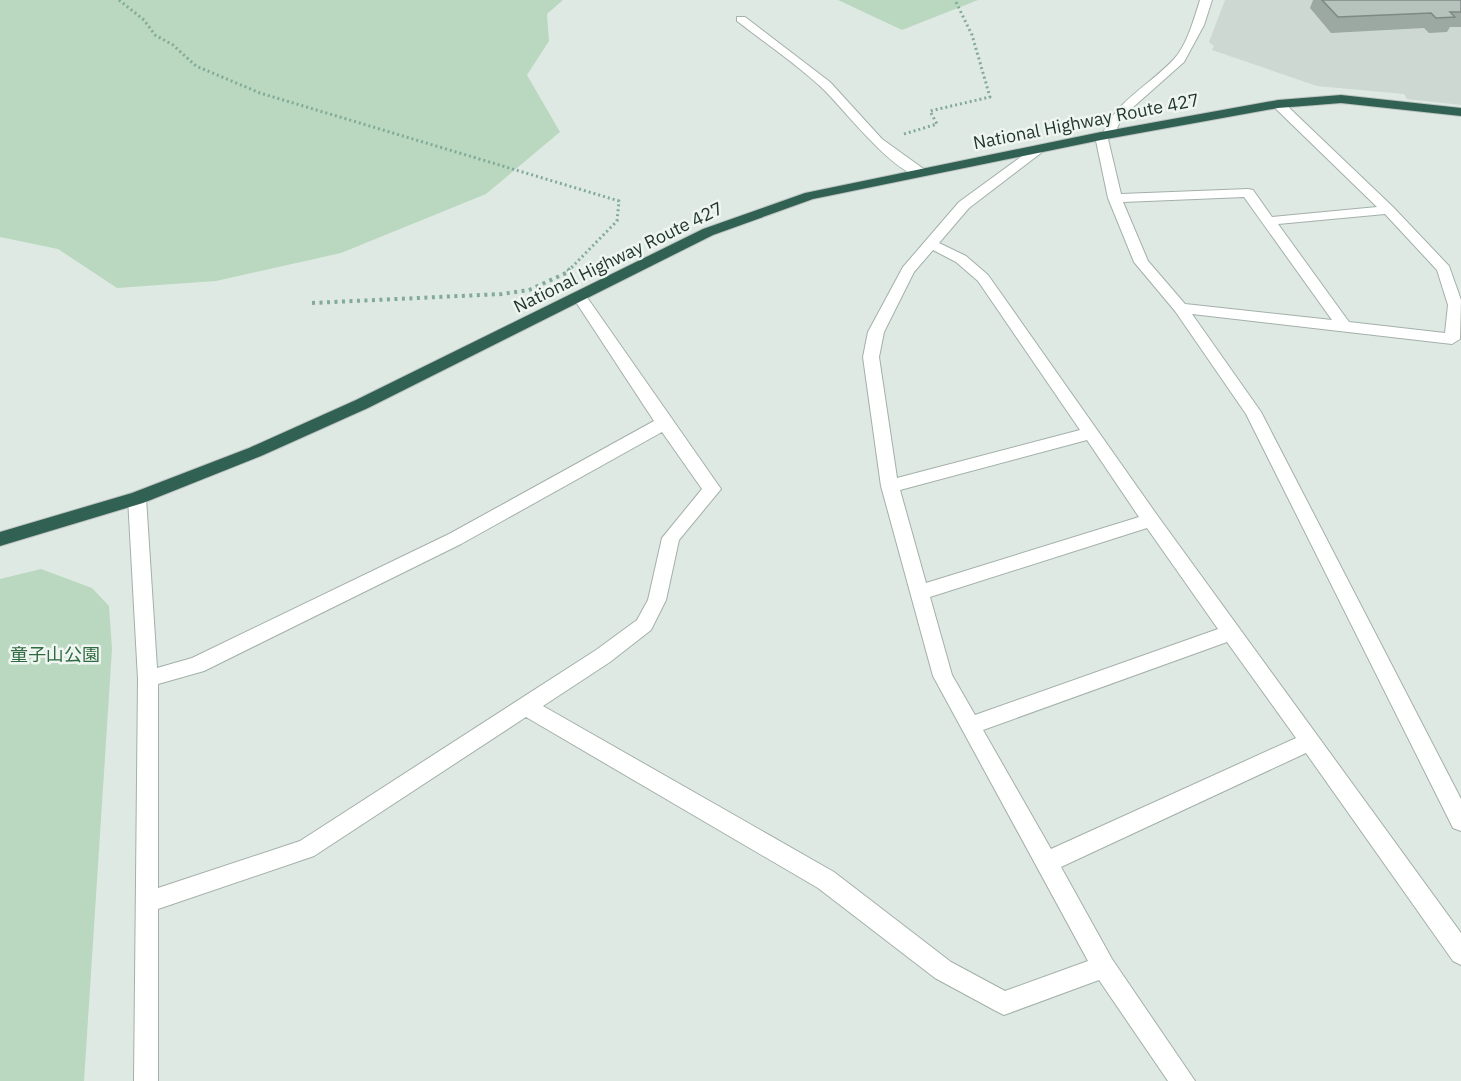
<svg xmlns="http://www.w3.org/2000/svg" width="1461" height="1081" font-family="'IBM Plex Sans','Noto Sans JP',sans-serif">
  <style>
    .built { fill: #cdd8d2 }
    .green { fill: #b9d8bf }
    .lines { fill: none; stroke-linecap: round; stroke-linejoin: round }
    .minor-casing { stroke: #a3b0a9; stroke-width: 2 }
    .highway-casing { stroke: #bdc3c1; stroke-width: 2 }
    .path-far1 { stroke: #82aa99; stroke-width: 3; stroke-dasharray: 2 3; stroke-linecap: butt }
    .path { stroke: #82aa99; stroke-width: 4; stroke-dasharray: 3 4.5; stroke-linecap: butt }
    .minor { fill: #fff; fill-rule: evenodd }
    .highway { fill: #306152; fill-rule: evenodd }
    .wall { fill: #9ca8a2 }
    .building { fill: #b5c3bc; stroke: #7f8884; stroke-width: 1.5 }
    .labels { text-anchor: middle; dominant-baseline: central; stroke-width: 5; stroke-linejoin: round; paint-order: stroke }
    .street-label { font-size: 18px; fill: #22372f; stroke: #eff6f2 }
    .park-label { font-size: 18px; fill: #306a41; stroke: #eff6f2 }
  </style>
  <rect width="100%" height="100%" fill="#dfe9e3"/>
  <polygon class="built" points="1225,0 1461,0 1461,105 1407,99 1404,94 1317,86 1212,50 1214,46 1209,42"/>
  <g class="green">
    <polygon points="0,0 563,0 547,14 549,41 527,75 560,132 486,194 341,253 216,281 117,288 58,249 0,237"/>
    <polygon points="838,0 978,0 902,30"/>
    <polygon points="41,569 92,588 109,606 112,649 84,1081 0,1081 0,579"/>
  </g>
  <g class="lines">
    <g class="minor-casing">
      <g id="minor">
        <path d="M1200 0H1212L1204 25 1184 62 1122 117 1114 135 1108 139 1121 194 1248 189 1253 190 1272 217 1377 207 1274 107 1272 104 1278 100 1282 101 1393 207 1449 266 1461 300 1460 339 1452 344 1192 314 1261 412 1461 799V831L1453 828 1246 414 1175 311 1134 262 1108 198 1095 136 1103 133C1118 99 1149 86 1174 59 1187 45 1194 19 1200 0ZM1244 197 1332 320 1185 304 1148 261 1123 202ZM1385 214 1437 270 1448 305 1445 333 1349 322 1278 224Z"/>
        <path d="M737 17H745L830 82 882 139 925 170V176C899 182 840 104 821 87 795 63 765 43 737 21Z"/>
        <path d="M1036 146 1041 147V153L969 208 939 243 966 256 988 275 1157 515 1461 933V965L1453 961 1306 753 1061 867 1112 959 1195 1081H1168L1099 980 1004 1015 996 1011 935 978 818 888 526 717 314 856 158 909V1081H134L138 679 128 498 131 493H143L146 498 157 668 192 658 449 534 654 421 572 296 579 291 584 293 721 489 679 540 666 600 651 630 610 662 543 706 834 872 951 962 1005 991 1088 961 933 676 881 486 863 357 868 332 903 267 959 202ZM933 250 956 262 978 281 1080 430 897 478 879 357 884 332 914 272ZM662 432 702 489 662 538 648 600 637 620 596 650 300 841 158 888V684L204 671 461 544ZM1087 440 1139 517 926 583 900 490ZM1147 528 1218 629 975 715 952 675 930 597ZM1227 642 1296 738 1051 849 983 730Z"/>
      </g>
    </g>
    <g class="highway-casing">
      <polygon id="highway" points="1341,95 1461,108 1461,116 1341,103 1278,108 1101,140 813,199 713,235 368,408 261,456 143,503 0,546 0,532 132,493 249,448 356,400 703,229 805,193 1101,132 1278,100"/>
    </g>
    <g class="path-far1">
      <polyline points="119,0 144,20 155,35 173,45 196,66 260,93 619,201 617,221 571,268"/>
      <polyline points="904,134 937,124 930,111 990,97 972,35 955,0"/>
    </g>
    <g class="path">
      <polyline points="570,271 566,273 572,267"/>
      <polyline points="312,303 502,294 529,290 566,273"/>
    </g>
    <use href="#minor" class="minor"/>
    <use href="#highway" class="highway"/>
  </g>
  <polygon class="wall" points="1313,0 1461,0 1461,27 1450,27 1447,32 1429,33 1424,28 1331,33 1310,8"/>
  <polygon class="building" points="1322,0 1461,0 1461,12 1450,12 1455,17 1436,18 1431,13 1338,17"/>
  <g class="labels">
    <g class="street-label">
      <text transform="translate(1086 121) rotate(-11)">National Highway Route 427</text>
      <text transform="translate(618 257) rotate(-26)">National Highway Route 427</text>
    </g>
    <g class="park-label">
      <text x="55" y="654">童子山公園</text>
    </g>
  </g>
</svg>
